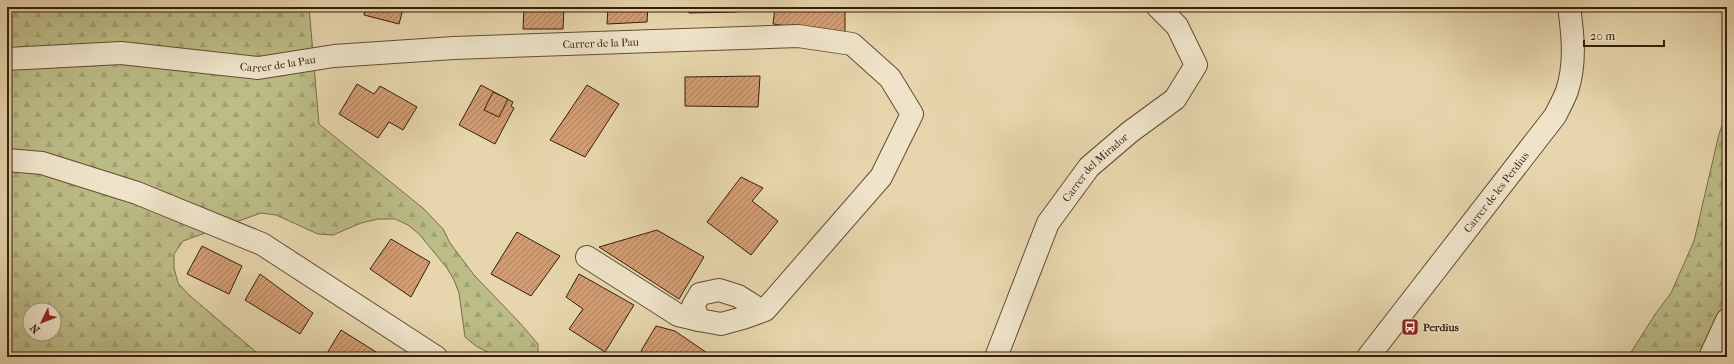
<svg xmlns="http://www.w3.org/2000/svg" width="1734" height="364" font-family="'IM FELL French Canon',serif">
  <style>
    .forest { fill: url(#forest-firs); stroke: #7a6d48; fill-rule: evenodd }
    .building { fill: url(#building-hatch); stroke: #371e0a }
    .lines { fill: none; stroke-linecap: round; stroke-linejoin: round }
    .minor-casing { stroke: #634c33; stroke-width: 24 }
    .minor { stroke: #efe4ca; stroke-width: 22 }
    .labels { text-anchor: middle; dominant-baseline: central; stroke-width: 3; stroke-linejoin: round; paint-order: stroke }
    .street-label { font-size: 11px; fill: #371e0a; stroke: #efe4ca }
    .poi-label { font-size: 11px; font-weight: bold; fill: #371e0a; stroke: #efe4ca; text-anchor: start }
  </style>
  <defs>
    <pattern id="forest-firs" width="22" height="20" patternUnits="userSpaceOnUse"><rect width="22" height="20" fill="#bcbc86"/><path d="M5 1l3.5 6h-7zM16 11l3.5 6h-7z" fill="#a2a172"/></pattern>
    <pattern id="building-hatch" width="6" height="6" patternUnits="userSpaceOnUse"><rect width="6" height="6" fill="#d19d75"/><path d="M-1 1l2-2M0 6l6-6M5 7l2-2" fill="none" stroke="#aa7f5e"/></pattern>
  </defs>
  <rect width="100%" height="100%" fill="#e7d6ad"/>
  <filter id="stains"><feTurbulence type="fractalNoise" baseFrequency=".005" numOctaves="4"/><feColorMatrix values="0 0 0 0 .2 0 0 0 0 .09 0 0 0 0 .02 0 0 0 .5 -.17"/></filter>
  <radialGradient id="worn" r=".72"><stop offset=".6" stop-color="#630" stop-opacity="0"/><stop offset="1" stop-color="#630" stop-opacity=".3"/></radialGradient>
  <g class="forest">
    <path d="M7 7H309L319 124 424 209 443 229 450 243 474 275 519 322 538 344V357H497L476 346 465 337 459 293 454 280 447 268 419 234 408 225 395 219H378L361 223 333 235 318 234 276 215 261 213 183 241 174 254V268L178 283 189 295 262 357H7ZM30 310H54V334H30Z"/>
    <polygon points="1727,112 1727,357 1628,357 1656,313 1671,293 1694,241 1719,134"/>
  </g>
  <g class="building">
    <polygon points="366,7 399,7 403,9 399,24 364,15"/>
    <polygon points="524,7 564,7 563,29 523,29"/>
    <polygon points="608,7 648,7 647,22 607,24"/>
    <polygon points="689,7 737,7 737,12 689,13"/>
    <polygon points="775,7 845,7 845,34 773,24"/>
    <polygon points="760,76 758,107 685,106 685,77"/>
    <polygon points="357,84 374,94 380,86 417,107 403,130 389,122 378,138 339,114"/>
    <polygon points="481,85 513,102 511,106 514,108 495,144 459,125"/>
    <polygon points="587,85 619,104 585,157 550,140"/>
    <polygon points="493,92 508,99 499,117 484,110"/>
    <polygon points="741,177 763,188 752,201 778,221 751,255 707,222"/>
    <polygon points="657,230 704,257 679,299 599,247"/>
    <polygon points="517,232 560,256 531,296 491,274"/>
    <polygon points="391,239 430,262 411,297 370,269"/>
    <polygon points="202,246 242,266 229,294 187,274"/>
    <polygon points="260,274 313,313 300,334 245,300"/>
    <polygon points="579,274 634,305 605,352 569,329 583,309 566,297"/>
    <polygon points="656,326 675,331 710,355 709,357 648,357 641,351"/>
    <polygon points="341,330 384,357 330,357 326,355"/>
  </g>
  <g class="lines">
    <g class="minor-casing">
      <g id="minor">
        <path id="s1" d="M7 59 121 53 258 68 334 56 454 48 798 36 852 44 890 78 912 114 881 177 765 310 743 318 721 324 699 320 693 306 700 294 719 290 738 296 762 311"/>
        <polyline points="7,160 42,163 137,193 262,244 436,357"/>
        <polyline points="587,257 678,315 699,320"/>
        <path id="s2" d="M996 357 1048 223 1089 167 1130 132 1175 99 1196 65 1177 26 1158 7"/>
        <path id="s3" d="M1368 357 1555 116C1559 108 1564 99 1567 91 1576 63 1573 35 1569 7"/>
        <polyline points="1710,357 1727,320"/>
      </g>
    </g>
    <use href="#minor" class="minor"/>
  </g>
  <defs>
    <g id="bus-square" transform="scale(0.9)"><rect x="-9" y="-9" width="18" height="18" rx="4" fill="#8f2418" stroke="#efe4ca"/><path d="M-5-6H5V4H4V6H2V4H-2V6H-4V4H-5ZM-3.5-4V0h7V-4ZM-3.5 1.2v1.5H-2V1.2ZM2 1.2v1.5H3.5V1.2Z" fill="#fff"/></g>
  </defs>
  <g fill-rule="evenodd">
    <use href="#bus-square" x="1410" y="327"/>
  </g>
  <g class="labels">
    <g class="street-label">
      <text stroke="none"><textPath href="#s1" startOffset="596">Carrer de la Pau</textPath></text>
      <text stroke="none"><textPath href="#s1" startOffset="272">Carrer de la Pau</textPath></text>
      <text stroke="none"><textPath href="#s2" startOffset="217">Carrer del Mirador</textPath></text>
      <text stroke="none"><textPath href="#s3" startOffset="209">Carrer de les Perdius</textPath></text>
    </g>
    <g class="poi-label">
      <text x="1423" y="327">Perdius</text>
    </g>
  </g>
  <rect width="1734" height="364" fill="none" stroke="#e7d6ad" stroke-width="24"/>
  <rect x="8" y="8" width="1718" height="348" fill="none" stroke="#371e0a" stroke-width="2"/>
  <rect x="12" y="12" width="1710" height="340" fill="none" stroke="#371e0a"/>
  <g transform="translate(42 322) rotate(227)"><circle r="19" fill="#efe4ca" stroke="#a5957d"/>
  <path d="M0-3L7 15L0 10L-7 15Z" fill="#8f2418"/>
  <text y="-6" font-size="11" font-weight="bold" text-anchor="middle" fill="#371e0a">N</text>
  </g>
  <path d="M1584 40v6h80v-6" fill="none" stroke="#371e0a" stroke-width="2"/>
  <text x="1590" y="40" font-size="12" fill="#371e0a" stroke="#efe4ca" stroke-width="3" paint-order="stroke">20 m</text>
  <rect width="100%" height="100%" filter="url(#stains)"/>
  <rect width="100%" height="100%" fill="url(#worn)"/>
</svg>
